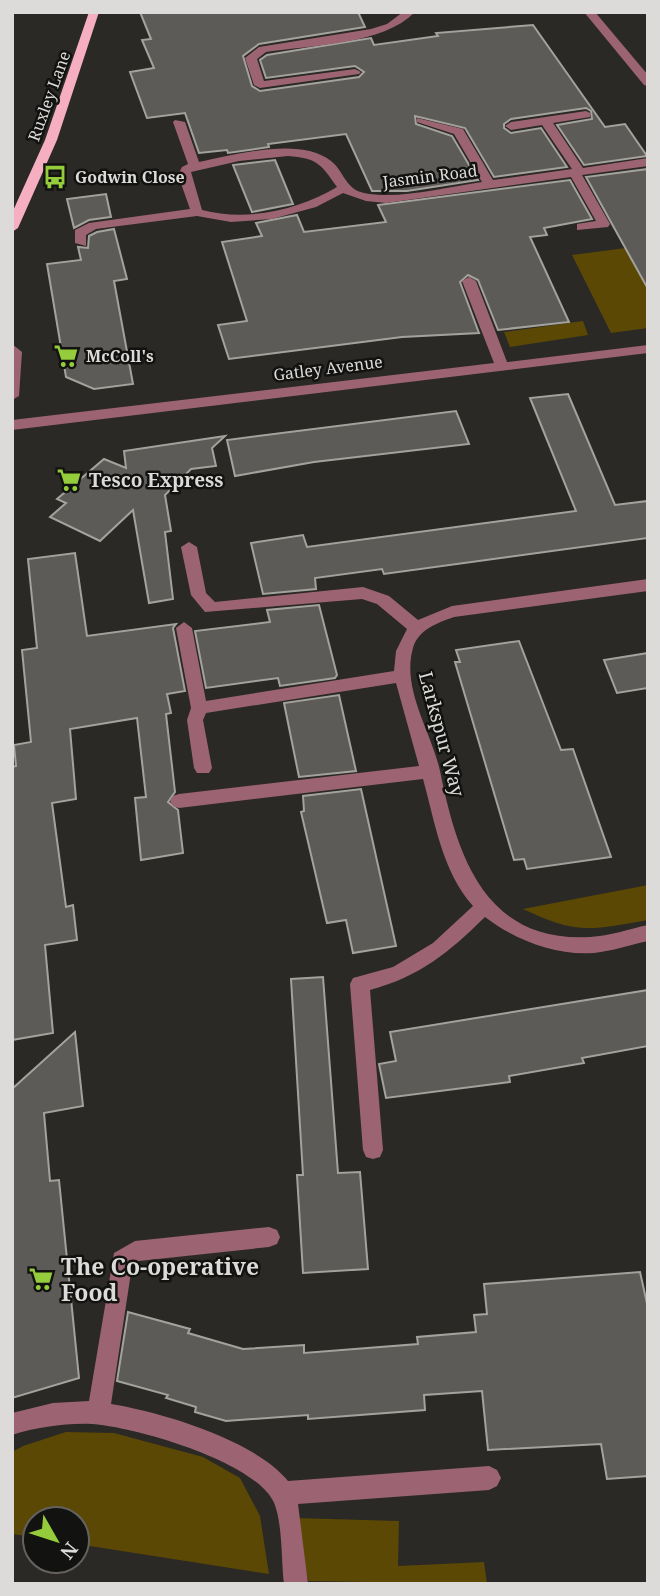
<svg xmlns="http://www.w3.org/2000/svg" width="660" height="1596" font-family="'Noto Serif',serif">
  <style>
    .green { fill: #5b4805 }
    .building { fill: #5c5b57; stroke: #a4a29d; stroke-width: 2 }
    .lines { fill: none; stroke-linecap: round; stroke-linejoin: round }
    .minor { fill: #9c6473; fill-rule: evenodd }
    .major { fill: #f5afc1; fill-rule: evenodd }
    .labels { text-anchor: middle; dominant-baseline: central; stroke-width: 5; stroke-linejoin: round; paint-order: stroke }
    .far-street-label { font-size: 16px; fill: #dcdbd9; stroke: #121210 }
    .far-poi-label { font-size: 16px; font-weight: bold; fill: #dcdbd9; stroke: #121210; text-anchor: start }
    .poi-label { font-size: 19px; font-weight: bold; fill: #dcdbd9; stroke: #121210; text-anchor: start }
    .street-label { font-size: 19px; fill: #dcdbd9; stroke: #121210 }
    .near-poi-label { font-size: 23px; font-weight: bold; fill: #dcdbd9; stroke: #121210; text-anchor: start }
  </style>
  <rect width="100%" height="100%" fill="#2a2925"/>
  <g class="green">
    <polygon points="626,248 648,289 648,328 611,333 572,255"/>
    <polygon points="583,321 588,335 510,347 504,332"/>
    <path d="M648 885V920C590 930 578 935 523 909Z"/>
    <polygon points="66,1432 114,1433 203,1457 240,1478 260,1516 269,1574 77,1544 77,1519 35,1519 35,1537 12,1534 12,1452 23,1446"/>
    <polygon points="295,1518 399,1521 398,1566 484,1562 487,1584 308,1581"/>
  </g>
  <g class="building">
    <polygon points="140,12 358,12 365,27 259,44 243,56 252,86 260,91 359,77 364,72 355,66 266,78 260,60 267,55 371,38 374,45 438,36 436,33 533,25 605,127 625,124 647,156 584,165 557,125 592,119 591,111 586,108 511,119 504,124 504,128 511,133 541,128 567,167 494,177 465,128 415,116 416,124 452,136 478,180 407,191 372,191 346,134 268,144 269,147 228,153 227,150 199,153 185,113 147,118 130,72 154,68 142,40 151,39"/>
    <polygon points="275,160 293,204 252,212 233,165"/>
    <polygon points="648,169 648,289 586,177"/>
    <polygon points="570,180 592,219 544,228 547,235 530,237 569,322 498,330 478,280 468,275 460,282 479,333 402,337 229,359 218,325 247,321 222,242 262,236 256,223 297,215 304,232 386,222 378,205"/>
    <polygon points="106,194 111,217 89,220 74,228 67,199"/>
    <polygon points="114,229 127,279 114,281 133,384 94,389 66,377 47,264 81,260 78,247 88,248 89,236 97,232"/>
    <polygon points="568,394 615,505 648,501 648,538 384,574 382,569 315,578 316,589 263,594 251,543 303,535 307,547 576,511 530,398"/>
    <polygon points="456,411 469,444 314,462 235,476 227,440"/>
    <polygon points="225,436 212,448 216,466 191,469 165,495 171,531 165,532 173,599 149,603 133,510 100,541 50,517 66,503 57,499 104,459 126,468 124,451"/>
    <polygon points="75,553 87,636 176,624 173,628 185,691 167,694 171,713 166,714 175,792 168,802 178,810 183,853 141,860 135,798 146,797 137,718 70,729 76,799 52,803 66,907 73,905 77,940 45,945 53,1033 12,1040 12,767 16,766 14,745 31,742 22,650 37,648 28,559"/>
    <polygon points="319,605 337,675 335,678 280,686 278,678 206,688 195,631 270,622 267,610"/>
    <polygon points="519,641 561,750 573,749 611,857 527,869 524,859 514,860 455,662 460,662 456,650"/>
    <polygon points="648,653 648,688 617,693 604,660"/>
    <polygon points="339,695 356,771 299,777 284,703"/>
    <polygon points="361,789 396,946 353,953 346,920 327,923 301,812 304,811 303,796"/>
    <polygon points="323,977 338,1173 360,1172 368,1269 303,1273 297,1175 303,1175 291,979"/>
    <polygon points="648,990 648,1046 582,1058 584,1063 509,1076 510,1082 386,1098 379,1064 396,1061 390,1032"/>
    <polygon points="75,1032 83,1106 44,1113 50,1181 59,1180 79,1378 12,1398 12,1089"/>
    <polygon points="640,1272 648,1308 648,1476 607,1479 601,1444 488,1450 482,1391 424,1395 425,1410 308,1419 308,1415 226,1421 195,1412 196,1407 166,1398 168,1395 117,1381 128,1312 190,1329 188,1333 243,1349 304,1345 304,1353 418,1344 417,1337 476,1332 474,1315 487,1314 484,1284"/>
  </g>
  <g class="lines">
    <g class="minor">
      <path d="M403 12H415C383 45 311 45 266 52L257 59 264 81 355 69 361 72 359 74 260 88 254 85 245 58 259 47 371 29 387 24Z"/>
      <polygon points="584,12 595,12 648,75 648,86 644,85"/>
      <path d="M586 111 590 113V117L553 123 583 168 648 158V166L582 175 610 224 608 227 577 230V224L596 221 571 177 386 203 366 201 343 193 316 207 272 219 231 222 197 216 96 229 86 235V246L75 243V230L89 223 190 209 178 175 182 167 188 164 173 122 175 120 185 122 199 162C235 155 300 136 331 161 344 171 345 189 364 193 398 200 447 187 482 182L454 134 417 122V118L463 129 493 180 572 169 542 125 511 130 505 126 511 122ZM288 156C317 158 321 164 337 187 298 210 247 222 202 210L191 172 239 161Z"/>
      <polygon points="469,277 476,281 507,362 648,345 648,353 12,430 12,420 494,363 462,281"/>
      <polygon points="12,344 22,352 19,396 12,400"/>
      <path d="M189 542 197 547 206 593 215 602 363 587 389 596 418 620 452 606 648 579V591L454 617C437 623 418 630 413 648 401 689 432 733 440 771 457 855 484 943 590 937 610 936 629 929 648 925V941C630 945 612 951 594 953 556 956 515 940 485 917 448 953 421 976 370 990L383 1150 380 1157 373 1159 366 1157 363 1150 350 984 353 978 393 967 433 943 473 906C442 871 435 822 423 779L179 808 173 806 170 801 173 796 179 794 419 766 396 683 206 713 203 720 212 768 209 773H197L194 768 187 720 191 708 176 628 184 622 192 628 206 701 394 671 396 651 407 629 377 604 362 599 205 612 191 595 181 547Z"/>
      <path d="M269 1227 277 1230 280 1237 277 1244 269 1247 139 1261 132 1266 111 1404C161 1412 255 1440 288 1481L489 1466 497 1470 501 1478 497 1486 489 1490 298 1504 308 1584H284C281 1562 283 1517 272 1499 249 1460 135 1427 92 1424 65 1423 38 1427 12 1435V1413L53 1403 89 1401 114 1253 135 1241Z"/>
    </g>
    <polygon class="major" points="89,12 99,12 57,140 18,228 12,232 12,213 45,140"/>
  </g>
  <defs>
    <g id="bus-bare" transform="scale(1.89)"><path d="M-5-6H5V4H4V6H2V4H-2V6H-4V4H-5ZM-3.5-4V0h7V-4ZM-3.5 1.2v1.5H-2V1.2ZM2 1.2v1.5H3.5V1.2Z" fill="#95cc3b" stroke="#121210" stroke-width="2.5" paint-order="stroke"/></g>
    <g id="supermarket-bare" transform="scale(1.89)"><path d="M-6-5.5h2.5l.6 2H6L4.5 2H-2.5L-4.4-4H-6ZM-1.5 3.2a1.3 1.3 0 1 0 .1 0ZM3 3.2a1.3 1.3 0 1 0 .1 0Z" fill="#95cc3b" stroke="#121210" stroke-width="2.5" paint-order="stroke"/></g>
  </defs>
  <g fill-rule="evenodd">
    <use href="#bus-bare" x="55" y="177"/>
    <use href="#supermarket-bare" x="66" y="356"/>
    <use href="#supermarket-bare" x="69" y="480"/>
    <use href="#supermarket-bare" x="41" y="1279"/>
  </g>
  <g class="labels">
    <g class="far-street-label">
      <text transform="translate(49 96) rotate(-70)">Ruxley Lane</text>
      <text transform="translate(430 176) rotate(-7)">Jasmin Road</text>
      <text transform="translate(328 368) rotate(-7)">Gatley Avenue</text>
    </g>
    <g class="far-poi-label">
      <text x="75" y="177">Godwin Close</text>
      <text x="86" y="356">McColl's</text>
    </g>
    <g class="poi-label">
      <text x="89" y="480">Tesco Express</text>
    </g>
    <g class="street-label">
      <text transform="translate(442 734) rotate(75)">Larkspur Way</text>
    </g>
    <g class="near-poi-label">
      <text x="61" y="1266">The Co-operative<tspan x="61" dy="26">Food</tspan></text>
    </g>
  </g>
  <rect width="660" height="1596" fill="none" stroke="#dcdbd9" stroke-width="28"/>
  <g transform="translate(56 1540) rotate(129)"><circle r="33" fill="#121210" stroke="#636260" stroke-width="2"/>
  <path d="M0-5L12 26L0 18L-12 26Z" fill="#95cc3b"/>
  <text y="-10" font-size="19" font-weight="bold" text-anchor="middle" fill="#dcdbd9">N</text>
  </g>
</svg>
